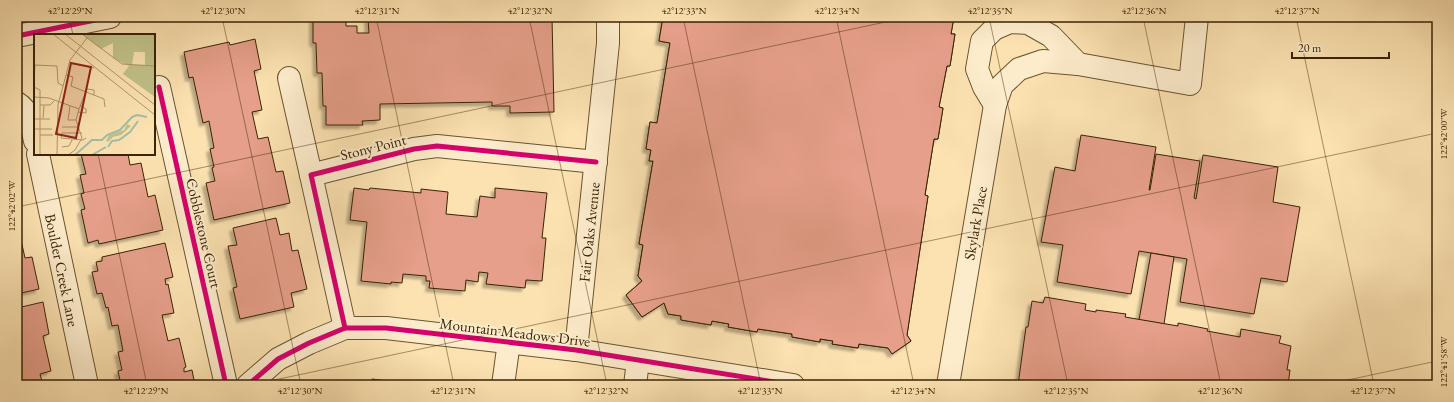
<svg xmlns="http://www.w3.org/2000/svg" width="1454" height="402" font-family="'EB Garamond',serif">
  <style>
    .building { fill: #e69f8a; stroke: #392403; fill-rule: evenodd; filter: url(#shadow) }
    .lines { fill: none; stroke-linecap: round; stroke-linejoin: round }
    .minor-casing { stroke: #6a542e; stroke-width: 24 }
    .minor { stroke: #fdeccc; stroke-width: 22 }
    .cycleway-casing { stroke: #fdeccc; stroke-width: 8 }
    .cycleway { stroke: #d6006c; stroke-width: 5 }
    .ticks { fill: none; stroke: #392403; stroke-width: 1; stroke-opacity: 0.45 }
    .labels { text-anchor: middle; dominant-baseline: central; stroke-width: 4; stroke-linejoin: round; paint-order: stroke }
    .street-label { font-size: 15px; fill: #392403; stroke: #fdeccc }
    .inset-river { fill: none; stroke: #a0bea9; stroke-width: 2 }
    .inset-road { fill: none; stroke: #ae966b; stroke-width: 1 }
    .view { fill: #8f2418; fill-opacity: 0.15; stroke: #8f2418; stroke-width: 2 }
    .inset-edge { fill: none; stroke: #392403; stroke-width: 2 }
    .neatline { fill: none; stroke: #392403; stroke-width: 1.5 }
    .ticks-label { font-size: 10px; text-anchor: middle; fill: #392403 }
  </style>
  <defs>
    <filter id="shadow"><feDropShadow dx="-3.5" dy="3.5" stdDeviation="1" flood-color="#0004"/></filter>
  </defs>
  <rect width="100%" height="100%" fill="#fce2b1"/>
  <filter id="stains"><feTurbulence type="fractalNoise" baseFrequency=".005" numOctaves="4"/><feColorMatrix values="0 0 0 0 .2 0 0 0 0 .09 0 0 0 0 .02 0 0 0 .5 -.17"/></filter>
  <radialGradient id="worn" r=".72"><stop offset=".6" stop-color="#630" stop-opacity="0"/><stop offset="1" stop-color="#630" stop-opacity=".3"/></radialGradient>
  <g class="building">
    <polygon points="392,17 552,17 554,112 510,113 510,106 492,106 492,102 380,104 380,120 362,121 363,125 326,125 326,106 323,106 322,73 317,73 316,43 313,43 313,18 346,18 346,26 357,26 357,33 369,33 368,19 392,18"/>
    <path d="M663 17H954L951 34H955L950 66H947L939 107 943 108 938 139H934L925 195 928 196 907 335 911 341 892 354 888 348 859 344 858 348 832 344 833 341 820 339V342L792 337V334L758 329 757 332 728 327 729 324 712 321 711 325 681 320V316L668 314 664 303 642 317 626 295 642 281 638 276 643 245 639 244 653 161H649L651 150 646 149 650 122 657 123 670 43 659 41ZM758 87 851 103 826 262 732 247Z"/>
    <polygon points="663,17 954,17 951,34 955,34 950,66 947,66 939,107 943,108 938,139 934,139 925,195 928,196 907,335 911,341 892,354 888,348 859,344 858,348 832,344 833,341 820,339 820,342 792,337 792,334 758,329 757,332 728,327 729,324 712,321 711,325 681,320 681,316 668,314 664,303 642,317 626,295 642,281 638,276 643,245 639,244 653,161 649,161 651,150 646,149 650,122 657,123 670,43 659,41"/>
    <polygon points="255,39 261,69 254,71 262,110 252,112 258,139 268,137 276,172 283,171 290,203 214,220 206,183 215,181 212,168 214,167 210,149 214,148 209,121 203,123 193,77 189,78 184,52 229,42 230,45"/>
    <polygon points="1081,135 1156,147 1149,190 1150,190 1156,154 1200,161 1194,198 1196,199 1203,155 1278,167 1273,202 1300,207 1287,282 1261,278 1254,314 1180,302 1187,259 1139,251 1131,294 1057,282 1063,245 1041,242 1055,167 1075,171"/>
    <polygon points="81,154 128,154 130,165 141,163 148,197 155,195 163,230 99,244 98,240 88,243 81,210 85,209 81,194 84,193 80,175 86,174"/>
    <polygon points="354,188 369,190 370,188 421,193 421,189 448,192 446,214 477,217 480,196 495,198 495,188 547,193 542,238 546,238 542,281 526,280 525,288 486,284 488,273 479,272 478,282 466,280 465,291 429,288 430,281 426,281 426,276 403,274 402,283 391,282 391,284 361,281 367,222 350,220"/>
    <polygon points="276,218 280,235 289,233 292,251 298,250 307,289 291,293 294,307 240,319 233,288 237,287 228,246 237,245 233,228"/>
    <polygon points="17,222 25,258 32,257 39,289 17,294"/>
    <polygon points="165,243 173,277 165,279 166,285 168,284 174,313 162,315 168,341 179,338 186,367 184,368 184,372 192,370 195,385 121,385 118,371 122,370 118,352 123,351 118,325 112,326 108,307 106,308 102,293 97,294 92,272 98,271 96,262 102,261 102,257"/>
    <polygon points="1151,253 1174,257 1164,324 1139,320"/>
    <polygon points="1045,297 1086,304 1085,310 1096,312 1096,310 1126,314 1125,317 1178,326 1178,323 1208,329 1207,331 1240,337 1241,329 1281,336 1279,343 1291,346 1287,370 1290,370 1288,385 1018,385 1026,327 1028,327 1032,301 1043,303"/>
    <polygon points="43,302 49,334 43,336 51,371 40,374 43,385 17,385 17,308"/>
    <polygon points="372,379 417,385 371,385"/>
  </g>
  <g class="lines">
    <g class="minor-casing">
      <g id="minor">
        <polyline points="17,36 110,17"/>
        <polyline points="289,78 311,175"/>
        <polyline points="159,87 226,385"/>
        <path d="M17 103C30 111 32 127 35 141"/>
        <polyline points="995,105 984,87 977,69 982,41 994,29 1010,22 1028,23 1051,36 1078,64"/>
        <polyline points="38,154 87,385"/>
        <polyline points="345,328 311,175 414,149 437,146 596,162"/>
        <polyline points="576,350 608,43 608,17"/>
        <polyline points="248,385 278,359 309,343 345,328 386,328 576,350 793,385"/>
        <polyline points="503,385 509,342"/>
        <polyline points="635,385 638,361"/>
        <polyline points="948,385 995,105 1002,85 1019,69 1043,61 1078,64 1190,84 1197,17"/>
      </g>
    </g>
    <use href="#minor" class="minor"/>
    <g class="cycleway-casing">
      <g id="cycleway">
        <polyline points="17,36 110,17"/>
        <polyline points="159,87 226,385"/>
        <polyline points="345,328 311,175 414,149 437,146 596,162"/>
        <polyline points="248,385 278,359 309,343 345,328 386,328 576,350 793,385"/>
      </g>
    </g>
    <use href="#cycleway" class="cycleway"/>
  </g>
  <path class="ticks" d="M69 17 73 35M222 17 301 385M376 17 454 385M529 17 607 385M683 17 761 385M836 17 914 385M989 17 1068 385M1143 17 1221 385M1296 17 1374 385M98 154 147 385M17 207 909 17M251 385 1437 133M1324 385 1437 361"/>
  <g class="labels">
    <g class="street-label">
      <text transform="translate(373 147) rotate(-14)">Stony Point</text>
      <text transform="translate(975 223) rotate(-80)">Skylark Place</text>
      <text transform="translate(589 232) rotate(-84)">Fair Oaks Avenue</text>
      <text transform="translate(204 233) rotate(77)">Cobblestone Court</text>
      <text transform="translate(62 270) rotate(78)">Boulder Creek Lane</text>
      <text transform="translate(515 332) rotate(7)">Mountain Meadows Drive</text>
    </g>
  </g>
  <g transform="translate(34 34)">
    <rect width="121" height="121" fill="#fce2b1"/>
    <path d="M48 0H121V63L89 40 95 32 79 24V9L67 15ZM100 18H111V31H98ZM93 90 97 92 87 101 79 103 74 108 72 107 75 101 90 96Z" fill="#c1c38a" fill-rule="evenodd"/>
    <path class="inset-river" d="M74 113 78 107 85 106 96 98 104 87M41 121 58 106H68L73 101 86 96 98 83 103 81 113 83M58 121 72 113"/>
    <path class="inset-road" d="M19 0 121 81M31 0 121 71M48 0 88 30 121 32M35 29 60 34M0 31 23 32 24 49 29 52M32 41 39 43 37 52 70 65 71 73M0 45 1 31M0 53 6 56V121M0 63 15 64 45 75M6 71H16L20 67M36 72 34 86H42M44 78 52 79V75L46 72M9 84 10 72M0 85H16M28 93H44M0 95H18M48 99H28L27 104 49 106 52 104M6 101H19M28 113 35 112 38 106M18 121H34L41 116 48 104 42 86 45 75 53 55 60 56V61M23 121 24 71 36 26 53 4"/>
    <path class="view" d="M37 29 57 33 42 104 22 100Z"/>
    <rect width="121" height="121" class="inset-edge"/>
  </g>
  <rect width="1454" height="402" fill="none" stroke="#fce2b1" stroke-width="44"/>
  <path d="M1292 52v6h97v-6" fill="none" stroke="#392403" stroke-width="2"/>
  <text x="1298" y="52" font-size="12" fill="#392403" stroke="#fdeccc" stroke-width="3" paint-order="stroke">20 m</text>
  <rect x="22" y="22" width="1410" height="358" class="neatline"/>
  <g class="ticks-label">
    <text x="70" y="14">42°12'29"N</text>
    <text x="223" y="14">42°12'30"N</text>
    <text x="377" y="14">42°12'31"N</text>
    <text x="530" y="14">42°12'32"N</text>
    <text x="684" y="14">42°12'33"N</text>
    <text x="837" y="14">42°12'34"N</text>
    <text x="990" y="14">42°12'35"N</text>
    <text x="1144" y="14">42°12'36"N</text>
    <text x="1297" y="14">42°12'37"N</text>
    <text transform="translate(1443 134) rotate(-90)" y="4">122°42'00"W</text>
    <text transform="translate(11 206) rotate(-90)" y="4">122°42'02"W</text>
    <text transform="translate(1443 362) rotate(-90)" y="4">122°41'58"W</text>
    <text x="146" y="394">42°12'29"N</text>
    <text x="300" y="394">42°12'30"N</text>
    <text x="453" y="394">42°12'31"N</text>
    <text x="606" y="394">42°12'32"N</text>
    <text x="760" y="394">42°12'33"N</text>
    <text x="913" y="394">42°12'34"N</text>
    <text x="1066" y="394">42°12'35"N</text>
    <text x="1220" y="394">42°12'36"N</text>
    <text x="1373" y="394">42°12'37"N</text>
  </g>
  <rect width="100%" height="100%" filter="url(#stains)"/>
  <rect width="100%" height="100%" fill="url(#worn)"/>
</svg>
